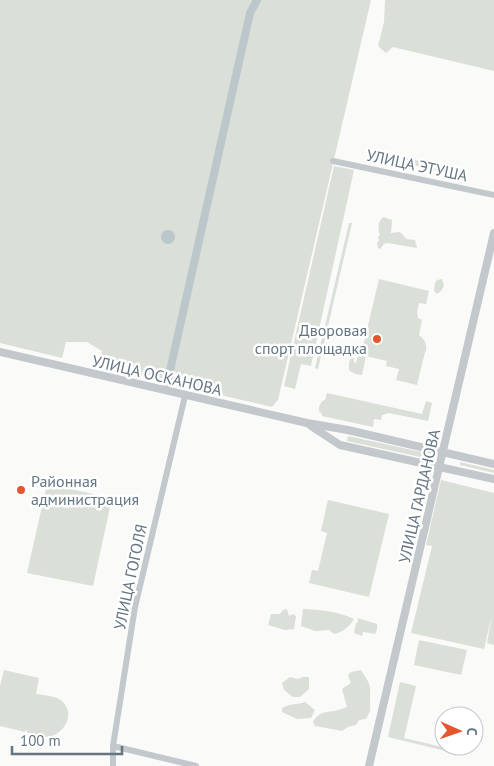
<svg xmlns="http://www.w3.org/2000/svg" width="494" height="766" font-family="'PT Sans',sans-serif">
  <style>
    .green { fill: #dadfd7 }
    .water { fill: #bbc7cb }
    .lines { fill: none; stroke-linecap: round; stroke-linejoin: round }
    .canal { stroke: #bbc7cb; stroke-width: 8 }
    .minor { stroke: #c3c8cc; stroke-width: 6 }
    .tertiary { stroke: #c3c8cc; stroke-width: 8 }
    .poi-dot { fill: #e4572e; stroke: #fff; stroke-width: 2 }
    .labels { text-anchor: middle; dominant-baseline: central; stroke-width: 5; stroke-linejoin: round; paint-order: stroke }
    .street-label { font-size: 16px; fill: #657683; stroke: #fff }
    .poi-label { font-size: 16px; fill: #657683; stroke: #fff; text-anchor: end }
  </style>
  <rect width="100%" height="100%" fill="#fafaf8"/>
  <g class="green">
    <polygon points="0,0 371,0 278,400 272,407 99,367 102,351 87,342 66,342 62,358 0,343"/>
    <polygon points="385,0 494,0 494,71 393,47 386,53 378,46 384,22"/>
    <polygon points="401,157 451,168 450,173 400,162"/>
    <polygon points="334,166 354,170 311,366 301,364 295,389 284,386"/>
    <path d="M383 217 392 220 391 233 400 232C408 240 404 239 415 240L417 248 388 243 384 244 380 249 378 248 377 243 379 241 378 236H380C378 228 377 223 383 217Z"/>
    <polygon points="349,223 352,223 318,369 315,368"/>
    <path d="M379 279 429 291 426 304 419 303 417 312 418 318 422 320 419 335C425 340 427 343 426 351L425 352 417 385 396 380 399 369 386 366 387 361 366 356 362 375 355 374 349 370V362L352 356 354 358V362L356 363 358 353 362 351Z"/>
    <polygon points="442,279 444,286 441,291 437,294 434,291 435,283 437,280"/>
    <polygon points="327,393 422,414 426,401 432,403 428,421 389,413 382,415 381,420 374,419 373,427 322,416 322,414 319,411 319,407 322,401 325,400"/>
    <polygon points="348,436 426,453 425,458 347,441"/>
    <polygon points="460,462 494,470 494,473 460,465"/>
    <polygon points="441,480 494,493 494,645 487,643 492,615 484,649 411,633 432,546 426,545"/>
    <polygon points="47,484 112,498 93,586 27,573"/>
    <polygon points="328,500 389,514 369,597 309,583 312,570 318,571 327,533 321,531"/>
    <polygon points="287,609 289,616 293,614 296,616 294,629 285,630 268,625 271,614 280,614 283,610"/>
    <path d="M303 609C321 610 337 611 354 619 350 626 342 633 334 634L329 630 315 631 301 626Z"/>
    <polygon points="358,618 377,624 377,629 375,634 363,632 362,636 354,633 356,623 358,622"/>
    <polygon points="419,640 467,650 461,675 414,665"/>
    <path d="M4 670 39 678 36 694C44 695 57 696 63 702 76 716 63 735 47 737L0 726V686Z"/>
    <path d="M361 670C370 684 371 684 370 700 370 711 372 708 366 719L359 720 356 725 348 727 342 731 315 726 313 722C320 710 327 713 338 710 341 709 344 708 347 707L342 689 351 683 348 675 351 672Z"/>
    <polygon points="290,677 298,679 303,677 309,677 309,689 300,697 293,697 284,690 282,683"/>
    <polygon points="400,682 416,686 404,738 455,750 454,753 388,737"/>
    <path d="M305 702 315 710 311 718 297 719 282 712V708C290 703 297 705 305 702Z"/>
  </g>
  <circle class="water" cx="168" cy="237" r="7"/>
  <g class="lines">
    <polyline class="canal" points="167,384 250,13 257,0"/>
    <g class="minor">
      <polyline points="333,161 494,195"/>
      <polyline points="113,746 196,766"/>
      <polyline points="113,766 113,746 135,607 185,396"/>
    </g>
    <g class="tertiary">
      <polyline points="0,352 307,423 348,430 494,464"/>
      <polyline points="311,426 340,445 494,479"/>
      <polyline points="369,766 494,233"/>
    </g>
  </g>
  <g class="poi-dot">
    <circle cx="377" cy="339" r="5"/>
    <circle cx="21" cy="490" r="5"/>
  </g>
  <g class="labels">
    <g class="street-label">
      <text transform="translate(417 165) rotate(12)">УЛИЦА ЭТУША</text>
      <text transform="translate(157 375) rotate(13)">УЛИЦА ОСКАНОВА</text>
      <text transform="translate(419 496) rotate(-77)">УЛИЦА ГАРДАНОВА</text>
      <text transform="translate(130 577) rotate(-78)">УЛИЦА ГОГОЛЯ</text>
    </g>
    <g class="poi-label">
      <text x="367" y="330">Дворовая<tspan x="367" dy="18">спорт площадка</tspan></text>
      <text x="31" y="481" text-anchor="start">Районная<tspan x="31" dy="18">администрация</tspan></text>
    </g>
  </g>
  <g transform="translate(459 731) rotate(92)"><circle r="24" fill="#ffffff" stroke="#c1c8cd"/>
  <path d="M0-4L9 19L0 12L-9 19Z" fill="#e4572e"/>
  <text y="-8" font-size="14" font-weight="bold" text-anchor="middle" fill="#657683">С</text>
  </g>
  <path d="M12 746v8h110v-8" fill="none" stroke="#657683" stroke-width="2.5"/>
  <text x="20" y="746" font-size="15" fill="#657683" stroke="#ffffff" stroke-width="4" paint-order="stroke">100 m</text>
</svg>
